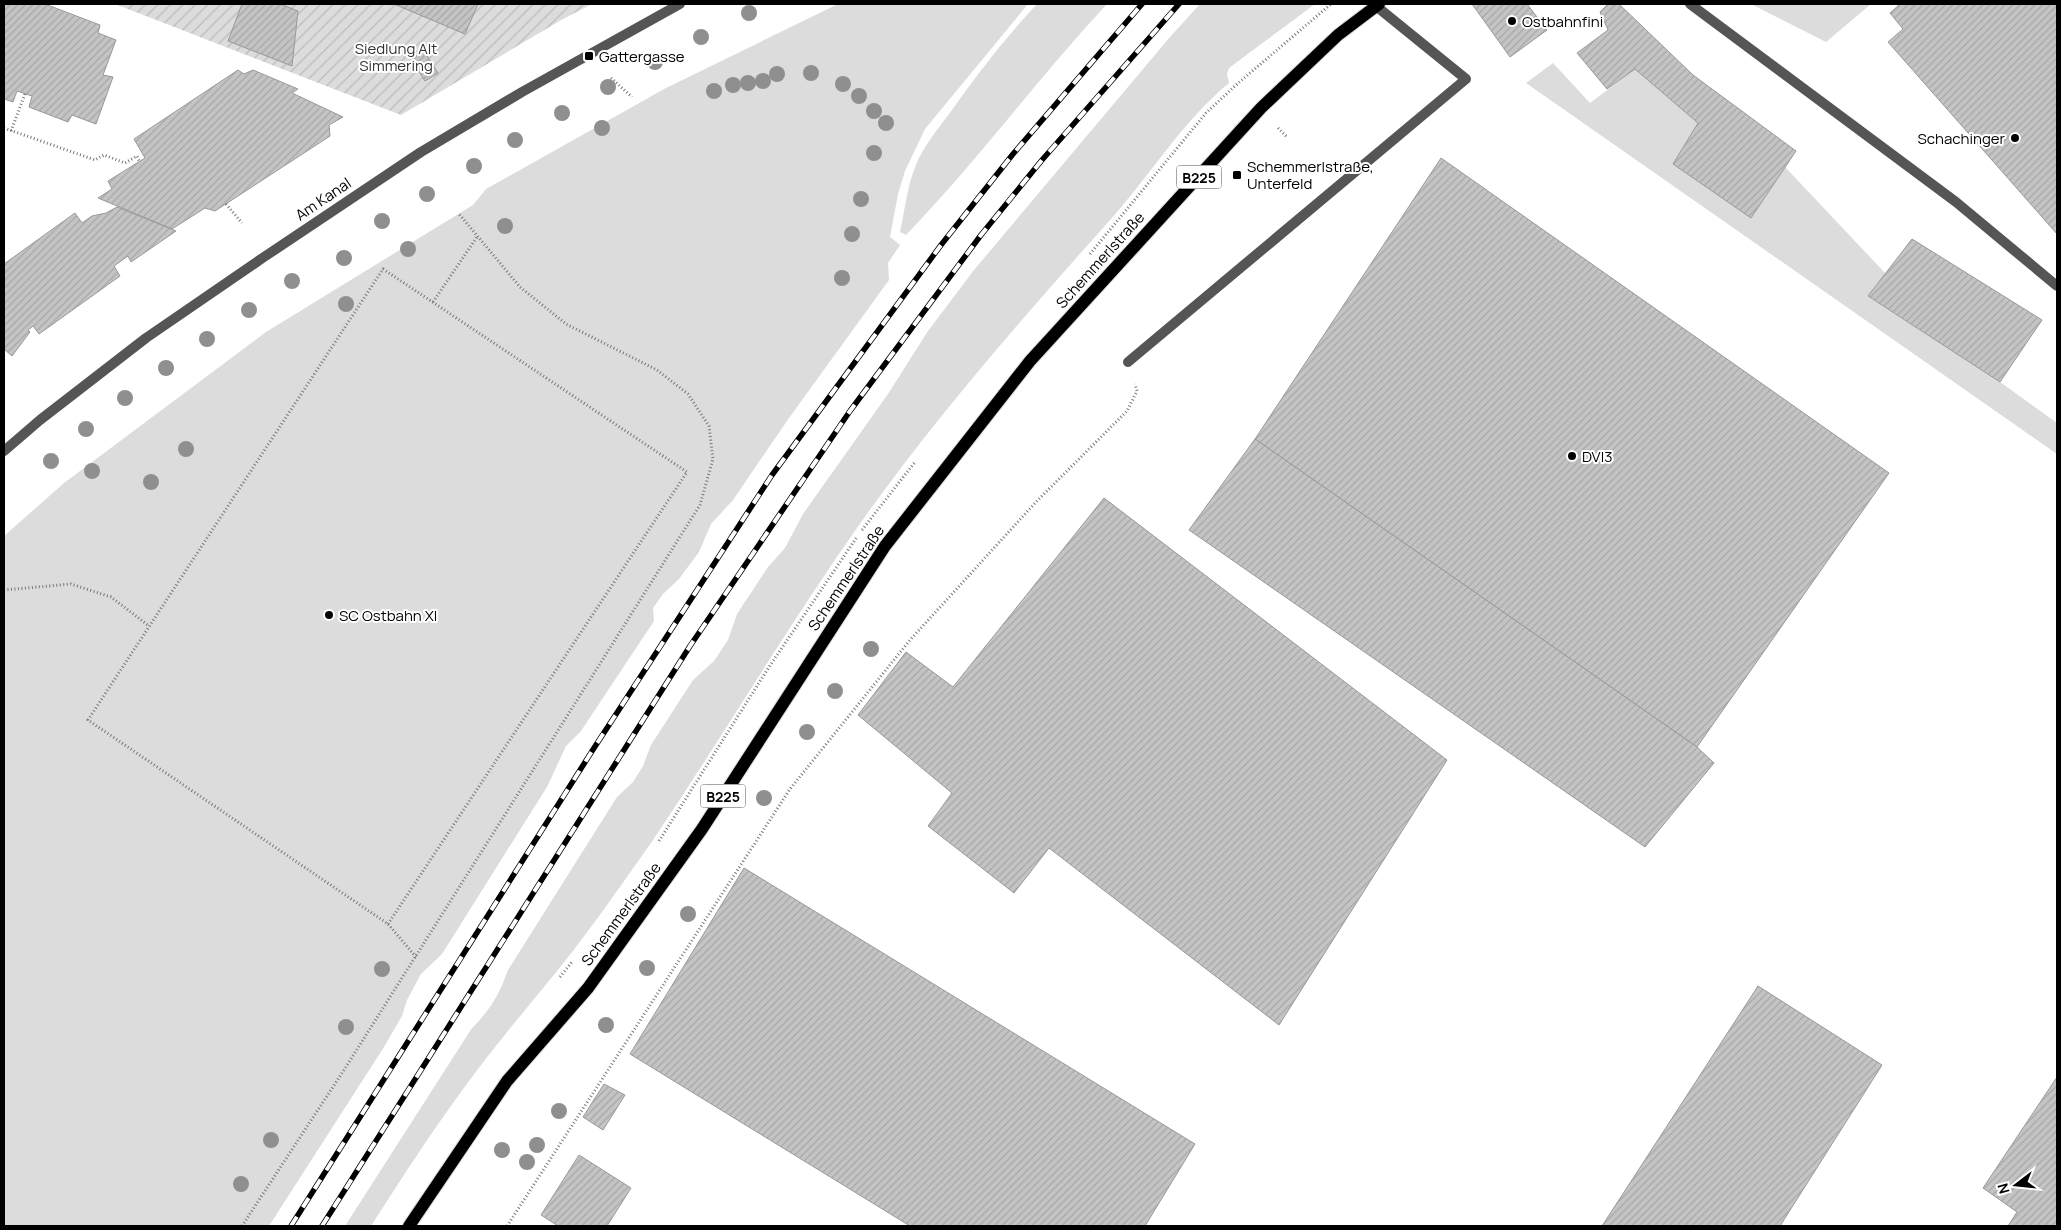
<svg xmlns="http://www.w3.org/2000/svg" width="2061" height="1230" font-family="Manrope,sans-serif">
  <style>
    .grass { fill: #dcdcdc }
    .garden { fill: url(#garden-furrows) }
    .building { fill: url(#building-hatch); stroke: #999 }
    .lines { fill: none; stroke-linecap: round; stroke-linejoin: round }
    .primary-casing { stroke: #dbdbdb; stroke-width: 14 }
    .path { stroke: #777; stroke-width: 3; stroke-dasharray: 1 2.5; stroke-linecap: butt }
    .service { stroke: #555; stroke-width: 10 }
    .minor { stroke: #555; stroke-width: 10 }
    .primary { stroke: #000; stroke-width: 12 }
    .rail-casing { stroke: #000; stroke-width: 5.5 }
    .rail { stroke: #fff; stroke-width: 4; stroke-dasharray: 11; stroke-linecap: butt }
    .tree { fill: #8f8f8f }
    .poi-dot { fill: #000; stroke: #fff; stroke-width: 2 }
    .labels { text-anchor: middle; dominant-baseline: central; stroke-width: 4; stroke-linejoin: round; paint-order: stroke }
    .shield { fill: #fff; stroke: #4c4c4c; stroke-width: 1 }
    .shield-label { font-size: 14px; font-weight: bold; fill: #000 }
    .poi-label { font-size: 15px; fill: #000; stroke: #fff; text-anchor: start }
    .park-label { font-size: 15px; fill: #333; stroke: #fff }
    .street-label { font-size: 15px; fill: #000; stroke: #fff }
  </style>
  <defs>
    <pattern id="garden-furrows" width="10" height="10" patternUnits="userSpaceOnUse" patternTransform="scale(1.25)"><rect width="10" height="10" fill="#dcdcdc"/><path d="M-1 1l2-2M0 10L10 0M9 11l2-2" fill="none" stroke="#bbb"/></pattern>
    <pattern id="building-hatch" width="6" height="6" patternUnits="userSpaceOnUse" patternTransform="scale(1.25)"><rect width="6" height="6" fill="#c4c4c4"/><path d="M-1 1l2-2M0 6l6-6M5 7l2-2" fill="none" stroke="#a7a7a7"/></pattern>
  </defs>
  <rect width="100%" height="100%" fill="#fff"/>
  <g class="grass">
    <polygon points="838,4 1028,4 925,129 905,171 898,194 890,237 900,245 888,263 889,280 789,418 733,500 711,524 699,552 679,579 663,594 653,608 654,621 581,731 566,746 547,787 442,954 421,974 407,1000 402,1016 384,1047 269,1226 4,1226 4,536 64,483 266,332 473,205 486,189 666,88"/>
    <path d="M1037 4H1107C1037 79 977 162 906 235L900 232C905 210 907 186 916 165 923 147 937 130 949 114 976 76 1005 38 1037 4Z"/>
    <path d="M1200 4H1315L1229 68 1227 74 1229 83C1183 121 1151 174 1111 219 1025 315 939 413 864 518 789 624 723 736 651 843 630 872 610 902 588 931 551 981 509 1027 472 1077 436 1125 403 1176 371 1226H345L472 1028C491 1009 499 995 508 970L617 797 633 782 643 766 651 745 693 680 714 661 728 640 737 614 768 567 785 548 803 514 888 394 928 331 974 270 1170 37Z"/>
    <polygon points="1751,4 1871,4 1826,42"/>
    <polygon points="1553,63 1590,103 1635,69 1698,123 1673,164 1751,218 1785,167 1886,274 1869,297 2000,382 2057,423 2057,454 1526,83"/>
  </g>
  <polygon class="garden" points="115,4 592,4 563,19 401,115"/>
  <g class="building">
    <polygon points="4,4 45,4 100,25 98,33 116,40 103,75 113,77 96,124 72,115 68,122 29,107 32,96 17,91 13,102 4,99"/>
    <polygon points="242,4 280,4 298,11 292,66 228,41"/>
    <polygon points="394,4 478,4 465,34"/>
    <polygon points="1472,4 1527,4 1547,30 1510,57"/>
    <polygon points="1608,4 1619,4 1693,75 1796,151 1751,218 1673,164 1698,123 1635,69 1607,89 1577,53 1608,30 1600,12"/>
    <polygon points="1900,4 2057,4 2057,234 1888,42 1903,29 1890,13"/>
    <polygon points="422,48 438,73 425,81 409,56"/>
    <polygon points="238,70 244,74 253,70 298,89 292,93 343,117 329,125 330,136 215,211 205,208 172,229 98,198 112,189 108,181 145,158 134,139"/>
    <polygon points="1441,158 1889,473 1697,747 1255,439"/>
    <polygon points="117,207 176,231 131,262 128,256 114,266 120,276 39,334 33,326 28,330 30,332 12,356 4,349 4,264 75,213 82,223 92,216 106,213"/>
    <polygon points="1912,239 2042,320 2000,382 1868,296"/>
    <polygon points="1255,439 1697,747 1714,763 1645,847 1189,530"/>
    <polygon points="1104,498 1447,760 1279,1025 1049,848 1014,893 928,826 952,793 858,715 906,652 953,687"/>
    <polygon points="744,868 1195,1144 1145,1226 910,1226 630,1054"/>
    <polygon points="1758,986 1882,1065 1780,1226 1602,1226"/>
    <polygon points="2057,1077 2057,1226 2008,1226 2017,1212 1983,1188"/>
    <polygon points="604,1084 625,1095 603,1130 583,1117"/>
    <polygon points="579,1155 631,1188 607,1226 558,1226 541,1215"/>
  </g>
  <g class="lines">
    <g class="primary-casing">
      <polyline id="primary" points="409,1226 507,1081 588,988 702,829 885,546 1030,361 1261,108 1338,35 1379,4"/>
    </g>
    <g class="path">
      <polyline points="611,78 632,97"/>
      <polyline points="4,128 95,160 104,155 125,163 137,156 139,161"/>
      <polyline points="1278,128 1287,137"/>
      <polyline points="11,131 25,94"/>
      <polyline points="226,204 242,223"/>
      <polyline points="1090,254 1206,113 1236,85 1331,4"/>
      <polyline points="433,302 477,237"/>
      <polyline points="862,530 915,462"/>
      <polyline points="4,590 71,584 111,597 149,626"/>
      <polyline points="659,841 769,667 857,537"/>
      <polyline points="388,924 687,472 383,269 88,720 388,924 416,957"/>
      <polyline points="560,977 572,962"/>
      <polyline points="242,1226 344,1070 700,505 713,459 709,426 688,394 657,370 566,324 520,287 459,214"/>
      <polyline points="507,1226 790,789 910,640 1036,502 1127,411 1137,391 1135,384"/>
    </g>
    <g class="service">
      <polyline points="1690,4 1956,202 2057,286"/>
      <polyline points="1128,362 1466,79 1376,6"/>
    </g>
    <polyline class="minor" points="4,451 40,420 146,338 264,257 421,152 522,92 680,4"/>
    <use href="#primary" class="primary"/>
    <g class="rail-casing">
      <g id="rail">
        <polyline points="291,1226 594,748 772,475 941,245 1013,154 1142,4"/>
        <polyline points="322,1226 690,646 850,411 981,235 1042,160 1179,4"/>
      </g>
    </g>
    <use href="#rail" class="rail"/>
  </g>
  <g class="tree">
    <circle cx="749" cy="13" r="8"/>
    <circle cx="701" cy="37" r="8"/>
    <circle cx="655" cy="62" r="8"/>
    <circle cx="811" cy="73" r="8"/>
    <circle cx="777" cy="74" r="8"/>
    <circle cx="763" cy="81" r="8"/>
    <circle cx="748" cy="83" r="8"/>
    <circle cx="843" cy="84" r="8"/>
    <circle cx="733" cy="85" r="8"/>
    <circle cx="608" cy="87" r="8"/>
    <circle cx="714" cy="91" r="8"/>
    <circle cx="859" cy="96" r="8"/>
    <circle cx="874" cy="111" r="8"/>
    <circle cx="562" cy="113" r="8"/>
    <circle cx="886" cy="123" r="8"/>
    <circle cx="602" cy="128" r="8"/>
    <circle cx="515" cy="140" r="8"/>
    <circle cx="874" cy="153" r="8"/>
    <circle cx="474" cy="166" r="8"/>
    <circle cx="427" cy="194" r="8"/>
    <circle cx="861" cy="199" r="8"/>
    <circle cx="382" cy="221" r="8"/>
    <circle cx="505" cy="226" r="8"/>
    <circle cx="852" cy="234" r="8"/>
    <circle cx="408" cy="249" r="8"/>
    <circle cx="344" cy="258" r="8"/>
    <circle cx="842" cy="278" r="8"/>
    <circle cx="292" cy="281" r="8"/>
    <circle cx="346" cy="304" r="8"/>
    <circle cx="249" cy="310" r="8"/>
    <circle cx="207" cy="339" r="8"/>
    <circle cx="166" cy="368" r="8"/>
    <circle cx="125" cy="398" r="8"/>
    <circle cx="86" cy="429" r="8"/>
    <circle cx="186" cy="449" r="8"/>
    <circle cx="51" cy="461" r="8"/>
    <circle cx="92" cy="471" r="8"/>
    <circle cx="151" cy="482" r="8"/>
    <circle cx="871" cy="649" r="8"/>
    <circle cx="835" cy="691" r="8"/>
    <circle cx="807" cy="732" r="8"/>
    <circle cx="764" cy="798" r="8"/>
    <circle cx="688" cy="914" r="8"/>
    <circle cx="647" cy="968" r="8"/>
    <circle cx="382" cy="969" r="8"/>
    <circle cx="606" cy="1025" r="8"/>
    <circle cx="346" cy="1027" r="8"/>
    <circle cx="559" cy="1111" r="8"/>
    <circle cx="271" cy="1140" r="8"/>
    <circle cx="537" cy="1145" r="8"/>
    <circle cx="502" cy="1150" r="8"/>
    <circle cx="527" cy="1162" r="8"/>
    <circle cx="241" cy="1184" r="8"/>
  </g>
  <g class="poi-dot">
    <circle cx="1512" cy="21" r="5"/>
    <rect x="584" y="51" width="10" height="10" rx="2.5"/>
    <circle cx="2015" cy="138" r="5"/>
    <rect x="1232" y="170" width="10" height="10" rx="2.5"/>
    <circle cx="1572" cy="456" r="5"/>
    <circle cx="329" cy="615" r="5"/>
  </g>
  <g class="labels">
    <g class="shield">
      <rect x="1176.5" y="165.5" width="45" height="23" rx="4"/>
      <rect x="700.5" y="784.5" width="45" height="23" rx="4"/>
    </g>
    <g class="shield-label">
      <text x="1199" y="177">B225</text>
      <text x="723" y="796">B225</text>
    </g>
    <g class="poi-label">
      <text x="1522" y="21">Ostbahnfini</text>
      <text x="599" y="56">Gattergasse</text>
      <text x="2005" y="138" text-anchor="end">Schachinger</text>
      <text x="1247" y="166">Schemmerlstraße,<tspan x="1247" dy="17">Unterfeld</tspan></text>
      <text x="1582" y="456">DVI3</text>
      <text x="339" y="615">SC Ostbahn XI</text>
    </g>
    <g class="park-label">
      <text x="396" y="48">Siedlung Alt<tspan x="396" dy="17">Simmering</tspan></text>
    </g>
    <g class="street-label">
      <text transform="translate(323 199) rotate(-34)">Am Kanal</text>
      <text transform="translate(1100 260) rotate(-48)">Schemmerlstraße</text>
      <text transform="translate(846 578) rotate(-56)">Schemmerlstraße</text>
      <text transform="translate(621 914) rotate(-54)">Schemmerlstraße</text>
    </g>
  </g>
  <rect width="2061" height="1230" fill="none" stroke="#000000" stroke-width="10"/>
  <g transform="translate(2016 1185) rotate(254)" stroke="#ffffff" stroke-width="4" paint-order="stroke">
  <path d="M0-4L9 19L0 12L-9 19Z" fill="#000000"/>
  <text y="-8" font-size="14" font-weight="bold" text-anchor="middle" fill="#000000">N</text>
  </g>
</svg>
